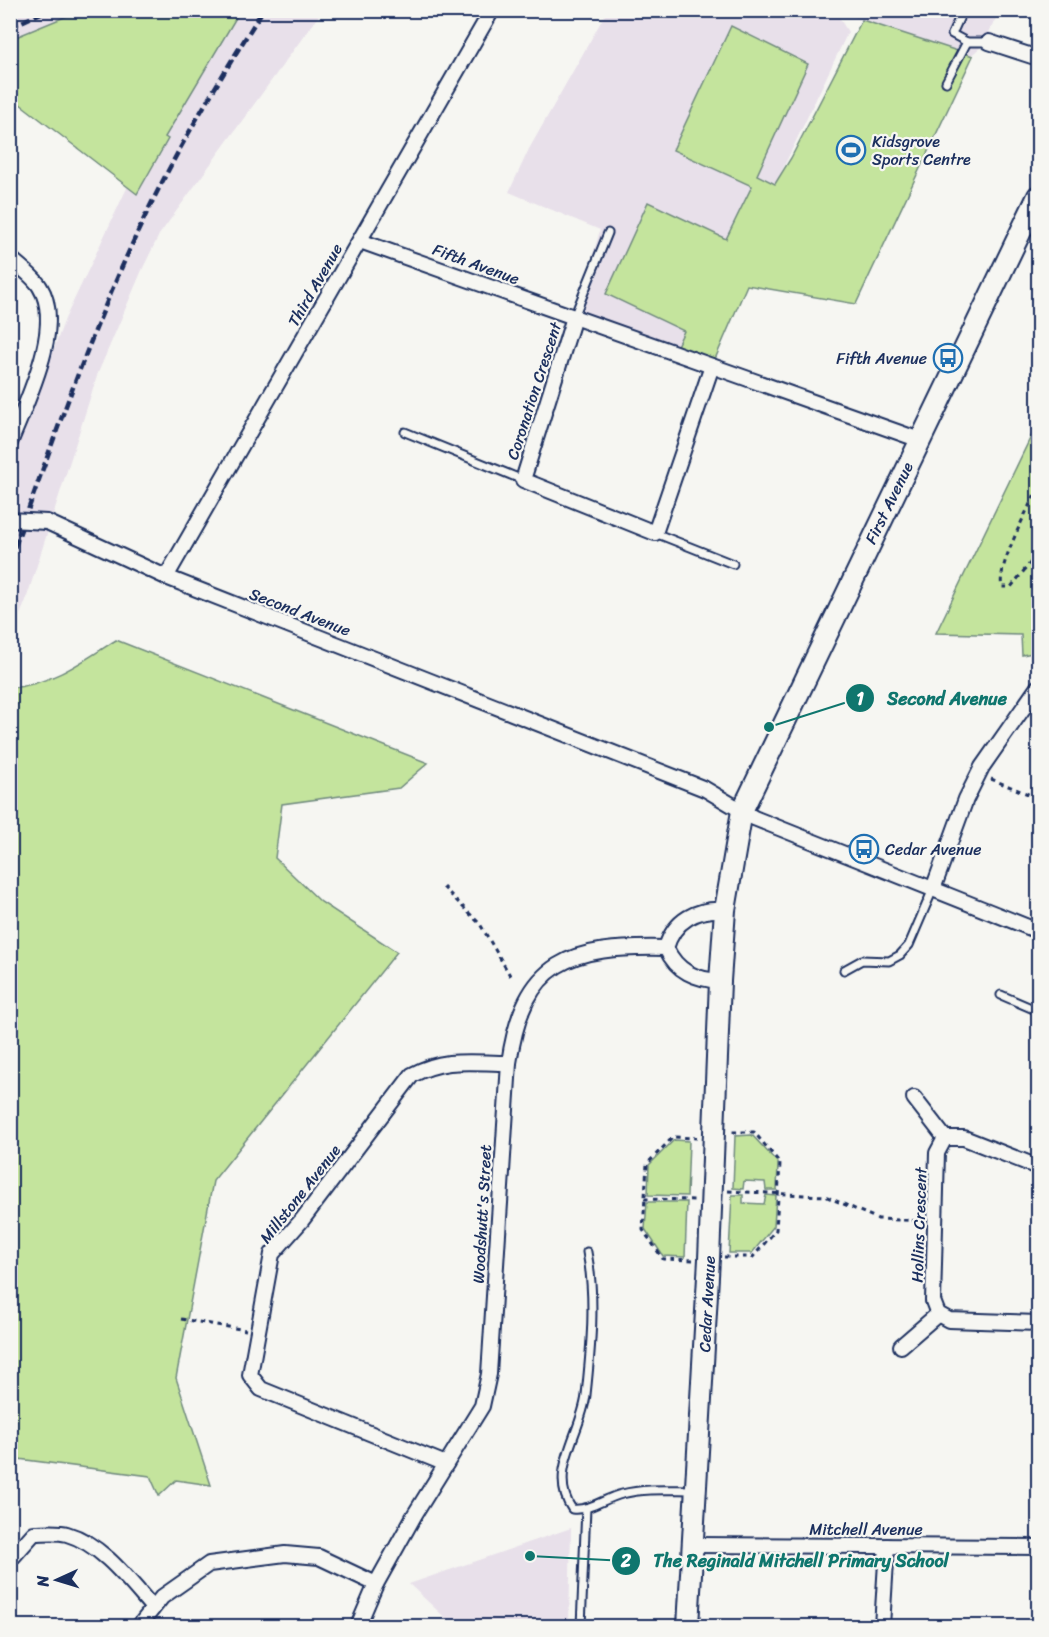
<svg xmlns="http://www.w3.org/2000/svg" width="1049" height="1637" font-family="Sriracha,sans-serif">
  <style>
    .built { fill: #e8e0ea }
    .green { fill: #c4e49d; stroke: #708a7e; stroke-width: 1.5 }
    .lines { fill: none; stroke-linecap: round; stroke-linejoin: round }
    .stream { stroke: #6095b5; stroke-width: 4.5 }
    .lane-casing { stroke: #1b2f5e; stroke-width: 11 }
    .street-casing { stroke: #1b2f5e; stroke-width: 18 }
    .secondary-casing { stroke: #1b2f5e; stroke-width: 24 }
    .path { stroke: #1b2f5e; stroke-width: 3; stroke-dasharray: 4.5 4.5; stroke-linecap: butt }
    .lane { stroke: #f6f6f2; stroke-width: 7 }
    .street { stroke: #f6f6f2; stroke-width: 14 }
    .secondary { stroke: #f6f6f2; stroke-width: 20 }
    .rail { stroke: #1b2f5e; stroke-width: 4.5; stroke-dasharray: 9 4.5; stroke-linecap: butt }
    .street-bridge-casing { stroke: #1b2f5e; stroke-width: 18; stroke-linecap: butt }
    .street-bridge { stroke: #f6f6f2; stroke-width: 14 }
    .labels { text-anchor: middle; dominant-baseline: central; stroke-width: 4.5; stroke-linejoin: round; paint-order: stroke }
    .poi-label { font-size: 16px; fill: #1b2f5e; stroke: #f6f6f2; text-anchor: start }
    .street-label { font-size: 16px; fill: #1b2f5e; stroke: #f6f6f2 }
    .leader { fill: none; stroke: #0f766e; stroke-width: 2 }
    .callout-dot { fill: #0f766e; stroke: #f6f6f2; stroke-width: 2 }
    .mark-label { font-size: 18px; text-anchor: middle; font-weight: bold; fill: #fff }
    .callout-label { font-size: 18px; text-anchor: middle; font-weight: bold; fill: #0f766e; stroke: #f6f6f2; stroke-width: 4.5; stroke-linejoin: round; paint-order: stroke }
  </style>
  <rect width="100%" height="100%" fill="#f6f6f2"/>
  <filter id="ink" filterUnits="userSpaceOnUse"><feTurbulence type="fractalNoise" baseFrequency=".0167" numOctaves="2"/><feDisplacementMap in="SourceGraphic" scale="12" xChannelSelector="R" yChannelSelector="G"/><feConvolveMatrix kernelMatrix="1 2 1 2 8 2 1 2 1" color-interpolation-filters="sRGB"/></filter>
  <g filter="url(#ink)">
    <g class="built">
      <polygon points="11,11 163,11 47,25 11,39"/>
      <polygon points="223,11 322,11 159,235 142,270 98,373 25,603 11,635 11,465 15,452 65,319 127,188"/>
      <polygon points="607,11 835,11 848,32 775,185 757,176 674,352 588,322 579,305 600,230 509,192 529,149"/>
      <polygon points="840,11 1000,11 989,32 995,35 968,58 927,48"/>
      <polygon points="571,1528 569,1626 454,1626 409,1584"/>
    </g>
    <g class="green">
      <polygon points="79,11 240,11 165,137 168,139 137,194 11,97 11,39"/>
      <polygon points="862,20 973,56 856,304 747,285 712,366 674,352 684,331 606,294 648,202 726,239 752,186 673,150 731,26 808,64 757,175 775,184 791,158"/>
      <polygon points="1038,422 1038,652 1022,655 1021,635 936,633"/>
      <path d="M116 640 428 763 399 788 282 804 275 858 321 902 397 952 213 1181 176 1378 211 1485 176 1480 159 1496 150 1476 11 1458V688C52 684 82 662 116 640Z"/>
      <polygon points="752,1135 778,1163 777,1190 766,1190 765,1182 744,1181 743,1189 733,1188 735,1136"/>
      <polygon points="674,1140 689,1141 687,1196 648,1195 649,1165"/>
      <polygon points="732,1195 743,1195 743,1203 764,1204 766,1195 776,1196 774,1226 752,1253 729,1253"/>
      <polygon points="647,1202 687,1202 685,1257 663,1256 645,1229"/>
    </g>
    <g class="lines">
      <polyline class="stream" points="1032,627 1038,626"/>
      <g class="lane-casing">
        <g id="lane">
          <polyline points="963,10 952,34 967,42 989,42"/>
          <polyline points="946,82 967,42"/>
          <polyline points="574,317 608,233"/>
          <polyline points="405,432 523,480"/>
          <polyline points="655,533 733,564"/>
          <polyline points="844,970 862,960 889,961 900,955 909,945 933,889"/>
          <polyline points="1001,995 1038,1011"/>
          <path d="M587 1252C596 1298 591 1348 586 1395 582 1432 547 1473 572 1509 590 1511 605 1498 622 1494 646 1488 669 1490 694 1490"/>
          <polyline points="581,1626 586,1508"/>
        </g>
      </g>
      <g class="street-casing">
        <g id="street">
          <polyline points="989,42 1038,58"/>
          <polyline points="360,241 920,440"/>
          <path d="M10 258C20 267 34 277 40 287 65 327 25 404 10 443"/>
          <polyline points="574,317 523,480 655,533 712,366"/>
          <polyline points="47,522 166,577 705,789 754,818 1038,931"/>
          <polyline points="166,577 492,10"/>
          <polyline points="933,889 966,799 982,767 1038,687"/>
          <path d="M666 948C674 920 697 908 725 910"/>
          <polyline points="914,1098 945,1138"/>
          <polyline points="1038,1167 964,1138 945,1138 937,1153 933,1301 938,1314 949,1320 1038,1323"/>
          <polyline points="901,1346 938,1314"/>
          <path d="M446 1464 261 1389 250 1375 272 1254 302 1220 412 1075C446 1057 471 1063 509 1063"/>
          <polyline points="693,1545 1038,1547"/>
          <path d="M10 1560 34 1533C44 1533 57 1531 67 1534 102 1544 130 1582 153 1608"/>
          <polyline points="139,1626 162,1597 209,1564 285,1554 319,1557 376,1584"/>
          <path d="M358 1626 376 1584 415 1514 482 1406 489 1374 509 1063C524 959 570 946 666 948 677 972 695 979 720 981"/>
          <polyline points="882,1626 887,1546"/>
        </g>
      </g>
      <g class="secondary-casing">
        <polyline id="secondary" points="688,1626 709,1259 720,981 725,910 742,811 1038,196"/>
      </g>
      <g class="path">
        <path d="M1038 487C1029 508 996 567 1002 587H1011L1038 553"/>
        <polyline points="991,779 1038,798"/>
        <polyline points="443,887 480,924 511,977"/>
        <polyline points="728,1191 825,1196 878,1219 923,1221"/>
        <polyline points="644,1199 697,1200"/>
        <polyline points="724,1257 753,1257 776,1230 780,1163 754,1132 730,1132"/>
        <polyline points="693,1260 663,1259 643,1230 647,1164 673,1137 697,1138"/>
        <polyline points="181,1319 246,1330"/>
      </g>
      <use href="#lane" class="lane"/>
      <use href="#street" class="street"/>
      <use href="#secondary" class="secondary"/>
      <g class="rail">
        <polyline points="10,27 48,10"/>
        <path d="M10 560C51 447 90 333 141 225 176 150 219 80 263 10"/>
      </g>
      <g class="street-bridge-casing">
        <polyline id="street-bridge" points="10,520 47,522"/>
      </g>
      <use href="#street-bridge" class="street-bridge"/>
    </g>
  </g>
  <defs>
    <g id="stadium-ring" transform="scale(1.5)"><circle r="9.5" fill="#f6f6f2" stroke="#1f6fb2" stroke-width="1.5"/><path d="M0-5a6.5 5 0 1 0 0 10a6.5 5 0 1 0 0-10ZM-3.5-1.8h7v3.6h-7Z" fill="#1f6fb2"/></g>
    <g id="bus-ring" transform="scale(1.5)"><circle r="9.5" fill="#f6f6f2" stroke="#1f6fb2" stroke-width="1.5"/><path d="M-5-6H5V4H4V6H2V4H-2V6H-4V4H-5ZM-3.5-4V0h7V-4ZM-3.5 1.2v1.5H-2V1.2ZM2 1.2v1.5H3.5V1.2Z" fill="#1f6fb2"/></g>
  </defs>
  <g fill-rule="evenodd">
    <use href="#stadium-ring" x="851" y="150"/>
    <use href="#bus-ring" x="948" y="358"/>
    <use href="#bus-ring" x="864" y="849"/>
  </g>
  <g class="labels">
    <g class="poi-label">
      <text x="872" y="141">Kidsgrove<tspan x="872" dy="18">Sports Centre</tspan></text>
      <text x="927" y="358" text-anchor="end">Fifth Avenue</text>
      <text x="885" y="849">Cedar Avenue</text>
    </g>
    <g class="street-label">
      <text transform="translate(476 264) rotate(20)">Fifth Avenue</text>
      <text transform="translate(315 285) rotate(-60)">Third Avenue</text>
      <text transform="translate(534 391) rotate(-72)">Coronation Crescent</text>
      <text transform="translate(889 503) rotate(-64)">First Avenue</text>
      <text transform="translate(300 612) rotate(21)">Second Avenue</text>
      <text transform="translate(300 1194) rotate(-52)">Millstone Avenue</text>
      <text transform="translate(482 1214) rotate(-87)">Woodshutt's Street</text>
      <text transform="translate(919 1225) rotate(-88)">Hollins Crescent</text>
      <text transform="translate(707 1304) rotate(-87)">Cedar Avenue</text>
      <text x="866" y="1529">Mitchell Avenue</text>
    </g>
  </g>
  <path class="leader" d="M769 727L860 698M530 1556L626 1561"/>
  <g class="callout-dot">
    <circle cx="769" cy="727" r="6"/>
    <circle cx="530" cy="1556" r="6"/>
    <circle cx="860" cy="698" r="15"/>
    <circle cx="626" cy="1561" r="15"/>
  </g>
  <g class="mark-label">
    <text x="860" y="705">1</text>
    <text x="626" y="1567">2</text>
  </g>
  <g class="callout-label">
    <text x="947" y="705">Second Avenue</text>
    <text x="801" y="1567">The Reginald Mitchell Primary School</text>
  </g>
  <rect width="1049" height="1637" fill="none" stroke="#f6f6f2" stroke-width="36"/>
  <rect x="18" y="18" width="1013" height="1601" fill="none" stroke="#1b2f5e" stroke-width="2" filter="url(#ink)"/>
  <g transform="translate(57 1580) rotate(266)" stroke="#f6f6f2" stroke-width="4.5" paint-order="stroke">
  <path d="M0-4.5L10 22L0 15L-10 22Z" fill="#1b2f5e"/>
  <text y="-9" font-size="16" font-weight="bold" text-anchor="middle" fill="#1b2f5e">N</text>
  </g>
</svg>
